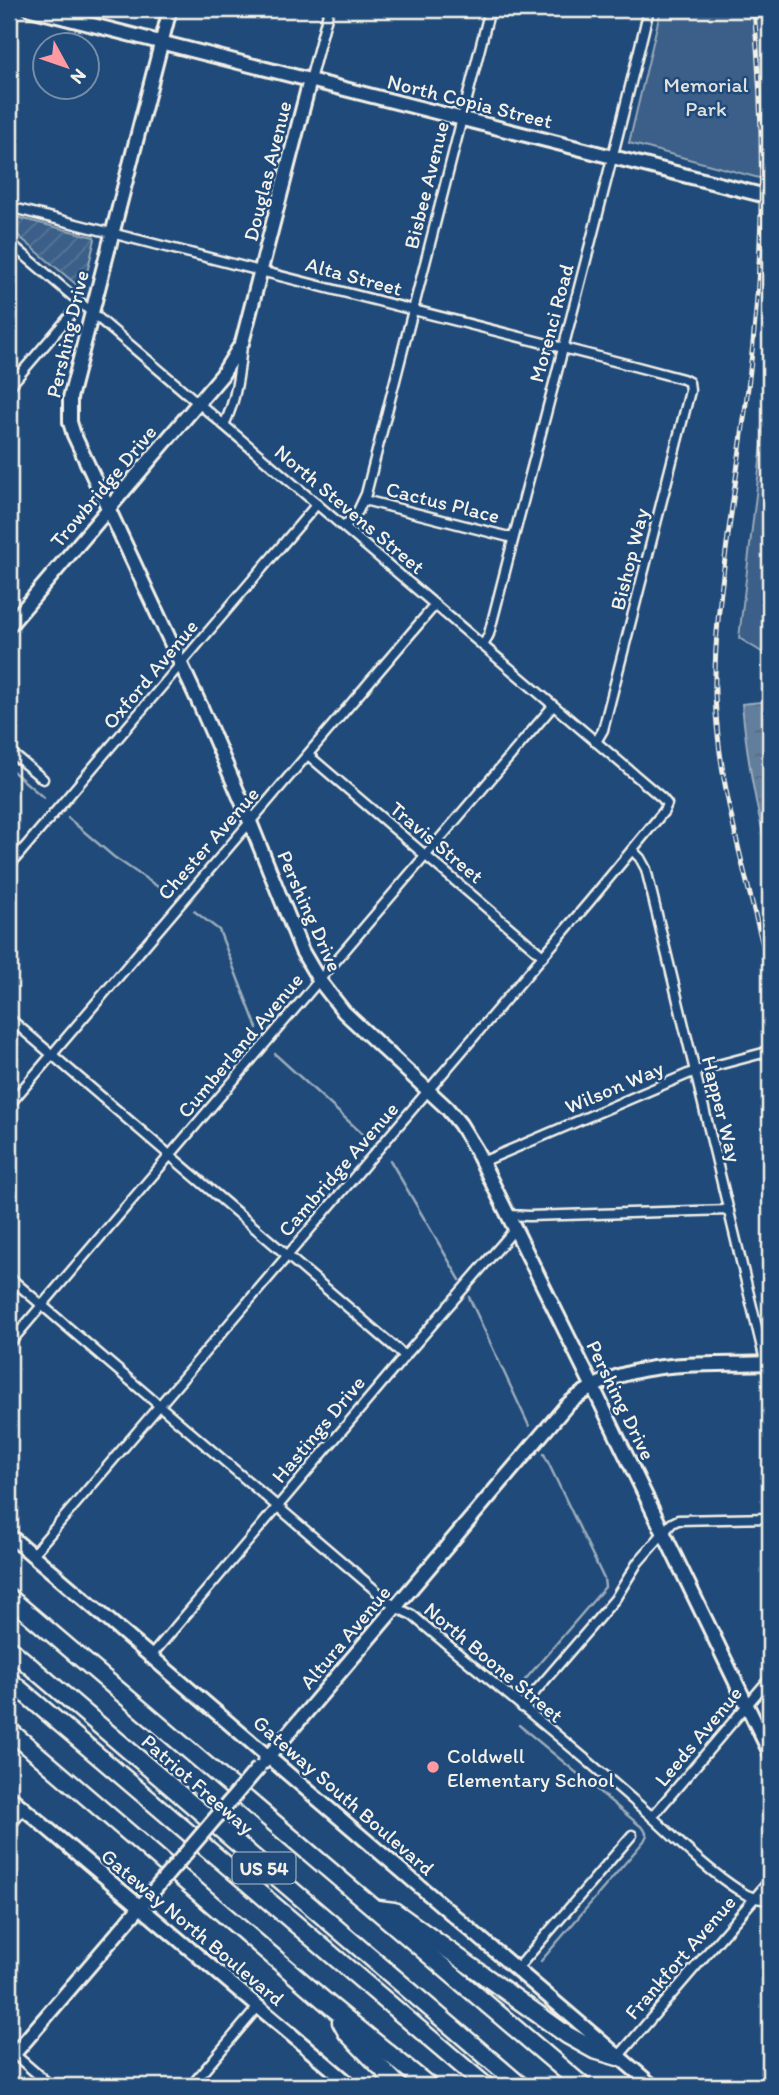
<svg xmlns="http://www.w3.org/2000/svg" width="779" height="2095" font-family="Itim,sans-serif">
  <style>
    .park { fill: #3a5f88; stroke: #97a8b8; stroke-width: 2 }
    .garden { fill: url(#garden-furrows); stroke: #97a8b8; stroke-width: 2 }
    .water { fill: url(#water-ripples); stroke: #9cacbb; stroke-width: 2 }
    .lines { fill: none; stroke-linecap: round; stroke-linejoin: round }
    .stream { stroke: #9cacbb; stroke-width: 2.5 }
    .street-casing { stroke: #f4f1e8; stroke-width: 13 }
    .secondary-casing { stroke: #f4f1e8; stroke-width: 18 }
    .highway-casing { stroke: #f4f1e8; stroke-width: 21 }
    .street { stroke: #1f4a7a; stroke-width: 8 }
    .secondary { stroke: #1f4a7a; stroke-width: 12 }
    .highway { stroke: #1f4a7a; stroke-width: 16 }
    .rail-casing { stroke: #f4f1e8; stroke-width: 5 }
    .rail { stroke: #1f4a7a; stroke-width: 2.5; stroke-dasharray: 8; stroke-linecap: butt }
    .secondary-bridge-casing { stroke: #f4f1e8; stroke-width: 18; stroke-linecap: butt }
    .secondary-bridge { stroke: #1f4a7a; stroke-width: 12 }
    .poi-dot { fill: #ff9aa2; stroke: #1f4a7a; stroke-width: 2.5 }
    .labels { text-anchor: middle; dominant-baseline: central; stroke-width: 5; stroke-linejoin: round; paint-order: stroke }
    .shield { fill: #1f4a7a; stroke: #b4bfc7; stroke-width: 2 }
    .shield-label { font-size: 19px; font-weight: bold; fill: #f4f1e8 }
    .park-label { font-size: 21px; fill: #e1e2de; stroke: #1f4a7a }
    .street-label { font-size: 21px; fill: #f4f1e8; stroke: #1f4a7a }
    .poi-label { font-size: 21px; fill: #f4f1e8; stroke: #1f4a7a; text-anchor: start }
  </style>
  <defs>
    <pattern id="garden-furrows" width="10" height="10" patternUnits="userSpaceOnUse" patternTransform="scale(1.75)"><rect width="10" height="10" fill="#3a5f88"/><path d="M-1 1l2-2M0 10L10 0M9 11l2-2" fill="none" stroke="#577699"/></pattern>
    <pattern id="water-ripples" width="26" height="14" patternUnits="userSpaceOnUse" patternTransform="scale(1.75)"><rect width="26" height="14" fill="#627e9d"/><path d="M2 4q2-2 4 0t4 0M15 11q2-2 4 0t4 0" fill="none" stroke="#58687a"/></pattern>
  </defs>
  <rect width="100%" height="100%" fill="#1f4a7a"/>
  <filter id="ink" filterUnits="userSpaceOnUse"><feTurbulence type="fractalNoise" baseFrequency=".0143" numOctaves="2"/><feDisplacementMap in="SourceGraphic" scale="14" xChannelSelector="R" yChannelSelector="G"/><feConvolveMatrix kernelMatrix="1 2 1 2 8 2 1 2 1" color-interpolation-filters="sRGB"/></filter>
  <g filter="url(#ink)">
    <g class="park">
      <polygon points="661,9 770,9 770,181 629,143"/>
      <polygon points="770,353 770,657 739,638 767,402"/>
    </g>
    <polygon class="garden" points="12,216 94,237 95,239 85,281 78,286 9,228 9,221"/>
    <path class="water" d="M770 701V859C755 808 747 757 742 704Z"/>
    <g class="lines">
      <g class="stream">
        <polyline points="9,768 44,798"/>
        <polyline points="68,818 114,857 170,895"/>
        <polyline points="194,911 219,930 257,1028"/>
        <polyline points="275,1054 368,1139"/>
        <polyline points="390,1160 460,1280"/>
        <polyline points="469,1297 529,1426"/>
        <polyline points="518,1688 605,1587 604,1579 544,1454"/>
        <polyline points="519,1725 644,1829 647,1835 644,1841 541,1961"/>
      </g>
      <g class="street-casing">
        <g id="street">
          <polyline points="310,80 329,9"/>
          <polyline points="9,207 630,365 683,379 689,382 690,391 603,730 596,742"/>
          <polyline points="9,242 662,798 667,804 664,811 589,902 32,1555"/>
          <polyline points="9,387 81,303"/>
          <path d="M224 425C236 401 239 373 242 346"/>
          <polyline points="364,500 513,538"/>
          <polyline points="344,527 358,511 366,494 490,9"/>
          <path d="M483 646 489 634C542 425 599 218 649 9"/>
          <polyline points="9,751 43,779"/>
          <polyline points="308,755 543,956"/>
          <polyline points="632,850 640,858 646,869 770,1381"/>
          <polyline points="9,866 317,504"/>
          <polyline points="9,1018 405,1356"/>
          <polyline points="9,1105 435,605"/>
          <polyline points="482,1162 695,1071 763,1053"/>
          <polyline points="508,1215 529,1216 729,1210"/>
          <path d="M9 1277 395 1607 412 1615C491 1682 573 1746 650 1815 679 1842 707 1870 740 1891 750 1898 758 1899 770 1900"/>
          <polyline points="9,1344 553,706"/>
          <polyline points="151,1656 405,1356 515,1229"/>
          <polyline points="522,1707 615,1599 638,1562 672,1523 678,1520 770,1518"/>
          <polyline points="652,1817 770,1678"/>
          <polyline points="516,1970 632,1835"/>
          <polyline points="14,2054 51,2086"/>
          <polyline points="618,2057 770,1880"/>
          <polyline points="191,2086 258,2007"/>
          <polyline points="762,2086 770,2076"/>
        </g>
      </g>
      <g class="secondary-casing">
        <g id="secondary">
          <polyline points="30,9 770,197"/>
          <polyline points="170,9 70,398 70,422 74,435 201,707 242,802 302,951 319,980 344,1012 447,1108 460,1124 476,1150 593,1387 770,1753"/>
          <polyline points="9,626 222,375 242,343 310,80"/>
          <polyline points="9,1535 653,2086"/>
          <path d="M264 1762 566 1406C621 1356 701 1366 770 1363"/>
          <polyline points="9,1796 352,2086"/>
          <polyline points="9,1823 22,1807"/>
          <polyline points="9,2050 14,2054 145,1901"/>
        </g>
      </g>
      <g class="highway-casing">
        <g id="highway">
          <polyline points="9,1597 583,2086"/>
          <polyline points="9,1648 521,2086"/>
          <polyline points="9,1680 486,2086"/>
          <polyline points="9,1730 333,2008 429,2086"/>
          <polyline points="378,1909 394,1911 567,2035 594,2050 618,2057"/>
          <polyline points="341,2022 347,2033 399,2086"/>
        </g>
      </g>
      <use href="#street" class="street"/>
      <use href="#secondary" class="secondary"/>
      <use href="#highway" class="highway"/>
      <g class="rail-casing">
        <path id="rail" d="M754 9C765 131 764 257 749 379 743 431 735 484 728 536 721 589 714 641 715 694 718 789 748 882 770 974"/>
      </g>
      <use href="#rail" class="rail"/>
      <g class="secondary-bridge-casing">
        <polyline id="secondary-bridge" points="150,1895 259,1767"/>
      </g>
      <use href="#secondary-bridge" class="secondary-bridge"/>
    </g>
  </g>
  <circle class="poi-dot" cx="433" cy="1767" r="7"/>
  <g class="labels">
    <rect class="shield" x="232.5" y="1852.5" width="63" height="31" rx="5"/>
    <g class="shield-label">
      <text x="264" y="1868">US 54</text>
    </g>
    <g class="park-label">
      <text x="706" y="84">Memorial<tspan x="706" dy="24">Park</tspan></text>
    </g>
    <g class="street-label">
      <text transform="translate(470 101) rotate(14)">North Copia Street</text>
      <text transform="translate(267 171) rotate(-76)">Douglas Avenue</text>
      <text transform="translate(426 185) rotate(-76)">Bisbee Avenue</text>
      <text transform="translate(354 276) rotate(15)">Alta Street</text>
      <text transform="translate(551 323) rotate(-75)">Morenci Road</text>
      <text transform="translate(67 334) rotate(-77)">Pershing Drive</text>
      <text transform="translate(103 486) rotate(-50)">Trowbridge Drive</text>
      <text transform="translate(443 502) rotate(14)">Cactus Place</text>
      <text transform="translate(350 509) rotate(40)">North Stevens Street</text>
      <text transform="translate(629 559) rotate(-76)">Bishop Way</text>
      <text transform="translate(150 674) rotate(-50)">Oxford Avenue</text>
      <text transform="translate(437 842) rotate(40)">Travis Street</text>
      <text transform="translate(208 843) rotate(-49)">Chester Avenue</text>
      <text transform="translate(310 911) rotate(66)">Pershing Drive</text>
      <text transform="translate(240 1045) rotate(-50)">Cumberland Avenue</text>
      <text transform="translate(614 1087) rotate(-23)">Wilson Way</text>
      <text transform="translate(722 1109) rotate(76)">Happer Way</text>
      <text transform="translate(338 1169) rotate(-49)">Cambridge Avenue</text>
      <text transform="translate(621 1400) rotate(64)">Pershing Drive</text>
      <text transform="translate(318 1429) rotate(-50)">Hastings Drive</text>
      <text transform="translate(345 1637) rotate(-50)">Altura Avenue</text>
      <text transform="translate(494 1662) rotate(40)">North Boone Street</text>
      <text transform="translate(698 1736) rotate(-50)">Leeds Avenue</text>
      <text transform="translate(198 1784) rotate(41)">Patriot Freeway</text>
      <text transform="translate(344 1795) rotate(41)">Gateway South Boulevard</text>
      <text transform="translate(193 1927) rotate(40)">Gateway North Boulevard</text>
      <text transform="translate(680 1957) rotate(-49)">Frankfort Avenue</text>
    </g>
    <g class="poi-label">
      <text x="447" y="1755">Coldwell<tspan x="447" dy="24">Elementary School</tspan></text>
    </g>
  </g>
  <rect width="779" height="2095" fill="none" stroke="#1f4a7a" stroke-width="35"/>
  <rect x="18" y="18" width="744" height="2060" fill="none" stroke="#f4f1e8" stroke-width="2.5" filter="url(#ink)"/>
  <g transform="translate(66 66) rotate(130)"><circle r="33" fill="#1f4a7a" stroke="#748da6" stroke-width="2"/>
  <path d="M0-5L12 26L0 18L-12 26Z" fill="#ff9aa2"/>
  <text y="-10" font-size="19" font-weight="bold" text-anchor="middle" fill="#f4f1e8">N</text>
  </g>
</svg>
